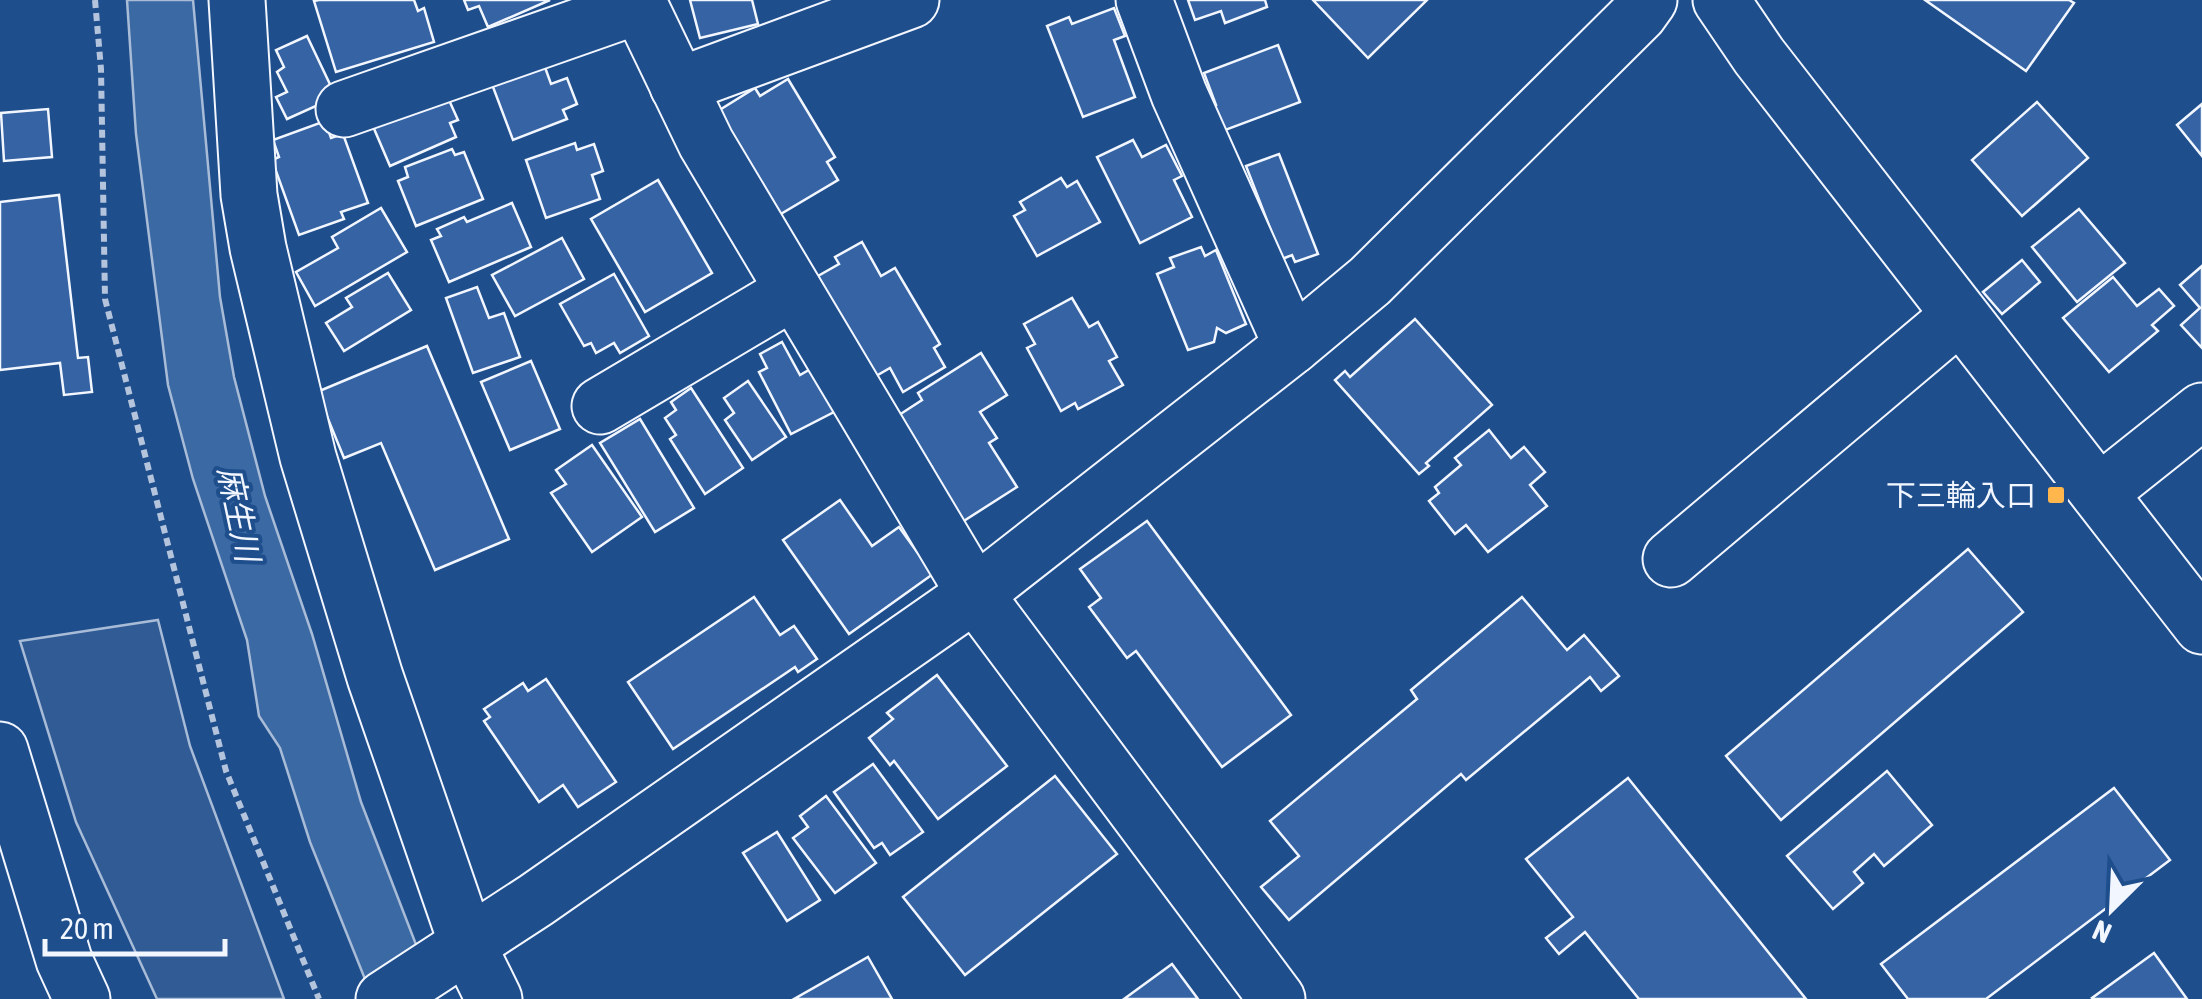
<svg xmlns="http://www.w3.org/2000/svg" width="2202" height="999" font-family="'Asap Condensed','Noto Sans JP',sans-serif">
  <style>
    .parking { fill: #305b95; stroke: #a8bbd7; stroke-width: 2.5 }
    .water { fill: #3b69a3; stroke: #a8bbd7; stroke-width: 2.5 }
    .building { fill: #3563a3; stroke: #f2f6ff; stroke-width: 2.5 }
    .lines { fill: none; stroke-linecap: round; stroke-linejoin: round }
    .minor-casing { stroke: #f2f6ff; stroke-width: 59 }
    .major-casing { stroke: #f2f6ff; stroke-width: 59 }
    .path { stroke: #b3c4dc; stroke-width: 6; stroke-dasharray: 8 5; stroke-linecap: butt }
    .minor { stroke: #1f4e8c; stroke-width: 55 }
    .major { stroke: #1f4e8c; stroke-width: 55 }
    .poi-dot { fill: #ffb74d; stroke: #1f4e8c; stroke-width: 4 }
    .labels { text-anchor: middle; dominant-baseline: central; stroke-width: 8; stroke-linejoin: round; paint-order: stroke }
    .poi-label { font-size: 30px; fill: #f2f6ff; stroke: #1f4e8c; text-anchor: end }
    .water-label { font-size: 32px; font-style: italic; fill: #f2f6ff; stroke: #1f4e8c }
  </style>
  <rect width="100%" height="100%" fill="#1f4e8c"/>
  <polygon class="parking" points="158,620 190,746 284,999 157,999 76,822 20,641"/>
  <polygon class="water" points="127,0 193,0 220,297 234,377 265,496 312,634 361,802 437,999 373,999 310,842 280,748 259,716 247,640 193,479 168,385 136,134"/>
  <g class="building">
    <polygon points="319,0 414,0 418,11 424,8 434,42 336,72 314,1"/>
    <polygon points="464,0 550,0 488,27 479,6 468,10"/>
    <polygon points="690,0 752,0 758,24 700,38"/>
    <polygon points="1188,0 1265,0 1267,7 1225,23 1221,11 1195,20"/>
    <polygon points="1313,0 1427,0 1368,58"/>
    <polygon points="1925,0 2069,0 2074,3 2026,71"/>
    <polygon points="1114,8 1125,36 1114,40 1135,97 1083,117 1047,26 1069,17 1072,24"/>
    <polygon points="307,36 336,97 287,119 276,97 287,92 277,72 284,67 276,50"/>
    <polygon points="1278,45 1300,102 1220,132 1211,107 1216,105 1204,73"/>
    <polygon points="542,59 551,84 567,78 577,104 563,110 567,119 513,140 490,79"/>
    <polygon points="788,79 835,157 827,162 838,180 774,218 718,111 755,88 760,96"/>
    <polygon points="444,89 458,120 450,123 456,137 390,166 372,124"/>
    <polygon points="2037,102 2088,158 2022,216 1972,160"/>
    <polygon points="2202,104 2202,156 2177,125"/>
    <polygon points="48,109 52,157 4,161 1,113"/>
    <polygon points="325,121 331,138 343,134 368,203 341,212 344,219 299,235 272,160 279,157 273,140"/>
    <polygon points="1133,140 1142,157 1166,145 1182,176 1174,180 1192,217 1140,243 1097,157"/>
    <polygon points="575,143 577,150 594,144 603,171 592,175 600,199 546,218 526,160"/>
    <polygon points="452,149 455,155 464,152 483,199 416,226 398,181 408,177 405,167"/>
    <polygon points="1279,154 1318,254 1295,262 1292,255 1282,259 1246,166"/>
    <polygon points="1061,178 1067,187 1077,181 1100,222 1037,256 1014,216 1025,210 1020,202"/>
    <polygon points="658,180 712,273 645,312 591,219"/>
    <polygon points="59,195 78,358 88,357 92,392 64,395 60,363 0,370 0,202"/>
    <polygon points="512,203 531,247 449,282 431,240 441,236 437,229 464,217 467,222"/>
    <polygon points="381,208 407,252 315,306 296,272 338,248 332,237"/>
    <polygon points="2079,209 2125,263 2077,302 2032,247"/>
    <polygon points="562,238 584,279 515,316 492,275"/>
    <polygon points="862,242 881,276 895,268 940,344 934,348 945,367 903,392 890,368 869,380 811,280 839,264 835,257"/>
    <polygon points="1201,247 1205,256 1216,250 1246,324 1226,333 1217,328 1214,342 1188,350 1157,274 1174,267 1170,258"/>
    <polygon points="2022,260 2040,282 2002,314 1983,292"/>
    <polygon points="2202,266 2202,348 2181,325 2200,308 2180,285"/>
    <polygon points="388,273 411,310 344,351 326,323 352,307 346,298"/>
    <polygon points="614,274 649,336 620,353 614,343 596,353 591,343 584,346 560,304"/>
    <polygon points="2113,277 2137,306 2159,289 2174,306 2152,325 2158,331 2109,372 2063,318"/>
    <polygon points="477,287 489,318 504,313 520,357 473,373 446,298"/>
    <polygon points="1072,298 1089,327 1098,322 1117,357 1109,361 1123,385 1078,409 1075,403 1061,411 1027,348 1035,344 1024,324"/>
    <polygon points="1415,319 1492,405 1426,463 1429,466 1419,474 1335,380 1345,371 1350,377"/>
    <polygon points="782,342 800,375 814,367 836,411 791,434 759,372 767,368 760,354"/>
    <polygon points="427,346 509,539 435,570 381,443 344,458 317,392"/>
    <polygon points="981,353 1007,395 980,412 997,438 989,443 1017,487 959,524 925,471 932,467 899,415 922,400 918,393"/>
    <polygon points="531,361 560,429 510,450 481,382"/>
    <polygon points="748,381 786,437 752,460 725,420 734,413 724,398"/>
    <polygon points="691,388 743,468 705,494 670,439 676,435 665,418 676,410 671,402"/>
    <polygon points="640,419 694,508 655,532 600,443"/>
    <polygon points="1489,430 1511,458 1524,447 1545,472 1530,485 1547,506 1488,552 1466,525 1455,534 1429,501 1439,493 1435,487 1461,465 1455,458"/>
    <polygon points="592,445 642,517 592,552 551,493 566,484 556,470"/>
    <polygon points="840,500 872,546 899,527 933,574 849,634 783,540"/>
    <polygon points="1147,521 1291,715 1222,767 1136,651 1127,658 1089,607 1101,598 1080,569"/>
    <polygon points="1968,549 2023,612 1781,820 1726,756"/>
    <polygon points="754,597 780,635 794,626 817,659 798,672 795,667 673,749 628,682"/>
    <polygon points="1522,597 1567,650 1584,635 1619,676 1601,691 1590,677 1466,780 1461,774 1289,920 1261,887 1299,856 1270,821 1417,699 1411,690"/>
    <polygon points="937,675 1007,766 938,819 894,761 890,765 869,738 893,719 887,713"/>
    <polygon points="546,679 616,782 578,807 563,785 539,802 484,721 490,717 484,709 523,683 528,691"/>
    <polygon points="873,764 923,832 890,855 882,843 874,848 834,792"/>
    <polygon points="1887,771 1932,825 1884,866 1874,854 1854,872 1863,883 1833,909 1787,856"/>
    <polygon points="1055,776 1117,854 965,975 903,897"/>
    <polygon points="1628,778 1806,999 1639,999 1585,932 1559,954 1546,938 1573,917 1526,859"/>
    <polygon points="2114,788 2170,860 1986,999 1908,999 1881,964"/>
    <polygon points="826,796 876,863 835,893 793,838 808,827 800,816"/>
    <polygon points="777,832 820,900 787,921 743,853"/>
    <polygon points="2154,953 2187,999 2093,999 2092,998"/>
    <polygon points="868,957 892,999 794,999"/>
    <polygon points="1172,964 1198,999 1124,999"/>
  </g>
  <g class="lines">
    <g class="minor-casing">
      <g id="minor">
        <polyline points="237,0 249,195 258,248 308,457 375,677 468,946 494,999"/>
        <polyline points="637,0 706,143 975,594 1277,999"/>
        <polyline points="1144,0 1179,94 1292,346"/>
        <polyline points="1721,0 1759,56 2202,626"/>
        <polyline points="678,86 911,0"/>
        <polyline points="344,109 638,6"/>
        <polyline points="600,406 794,291"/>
        <polyline points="2099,493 2202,411"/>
        <polyline points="1671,559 1959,316"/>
        <polyline points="384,999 536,900 975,594 1292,346 1370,281 1639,14 1649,0"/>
      </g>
    </g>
    <g class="major-casing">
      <polyline id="major" points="0,750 64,960 82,999"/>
    </g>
    <polyline class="path" points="95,0 101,69 105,299 226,771 319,999"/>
    <use href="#minor" class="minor"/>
    <use href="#major" class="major"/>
  </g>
  <rect class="poi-dot" x="2046" y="485" width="20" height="20" rx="5"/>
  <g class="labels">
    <g class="poi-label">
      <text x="2036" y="495">下三輪入口</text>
    </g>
    <g class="water-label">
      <text transform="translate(239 514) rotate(78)">麻生川</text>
    </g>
  </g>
  <g transform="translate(2112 909) rotate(204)" stroke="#1f4e8c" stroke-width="8" paint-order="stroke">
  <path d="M0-8L18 38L0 25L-18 38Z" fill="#f2f6ff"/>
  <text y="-15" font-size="28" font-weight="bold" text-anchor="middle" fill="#f2f6ff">N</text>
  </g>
  <path d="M45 939v15h180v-15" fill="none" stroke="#f2f6ff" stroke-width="5"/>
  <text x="60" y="939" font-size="30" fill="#f2f6ff" stroke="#1f4e8c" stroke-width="8" paint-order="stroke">20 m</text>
</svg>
